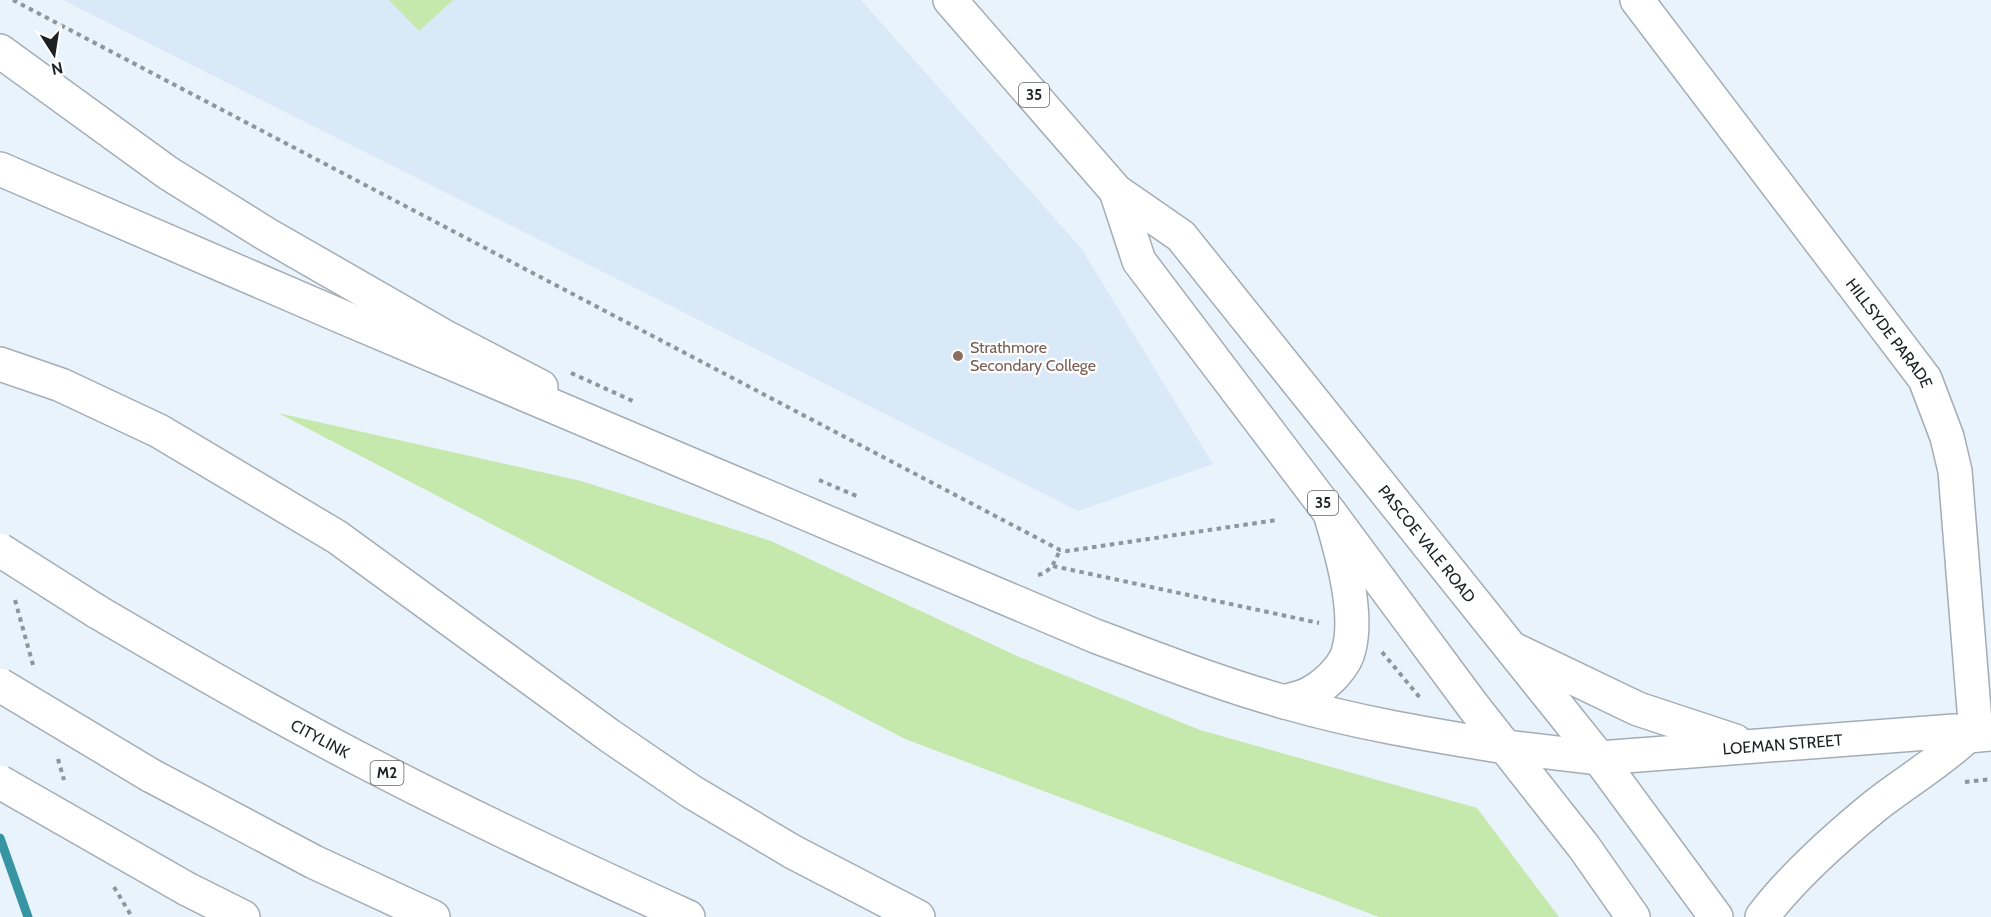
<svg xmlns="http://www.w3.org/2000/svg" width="1991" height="917" font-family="Cabin,sans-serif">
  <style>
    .built { fill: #d9e9f7 }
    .green { fill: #c5e9ad }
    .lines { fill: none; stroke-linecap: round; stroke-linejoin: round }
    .stream { stroke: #3795a3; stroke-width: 9 }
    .minor-casing { stroke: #a4adb5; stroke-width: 36 }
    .tertiary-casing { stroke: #a4adb5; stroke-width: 36 }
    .primary-casing { stroke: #a4adb5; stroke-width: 36 }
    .motorway-casing { stroke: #a4adb5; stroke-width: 36 }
    .path { stroke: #8e959b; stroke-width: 4; stroke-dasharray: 4.5 4.5; stroke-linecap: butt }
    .minor { stroke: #fff; stroke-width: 33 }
    .tertiary { stroke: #fff; stroke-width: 33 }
    .primary { stroke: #fff; stroke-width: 33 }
    .motorway { stroke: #fff; stroke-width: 33 }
    .motorway-bridge-casing { stroke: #a4adb5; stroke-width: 36; stroke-linecap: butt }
    .motorway-bridge { stroke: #fff; stroke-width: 33 }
    .education-dot { fill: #8d6e63; stroke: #fff; stroke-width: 2 }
    .labels { text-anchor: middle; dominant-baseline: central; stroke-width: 4.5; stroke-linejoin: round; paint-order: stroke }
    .shield { fill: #fff; stroke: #616466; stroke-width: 1.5 }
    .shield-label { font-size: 15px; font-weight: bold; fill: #1d2124 }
    .street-label { font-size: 16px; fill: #1d2124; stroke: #fff }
    .education-label { font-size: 16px; fill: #785e54; stroke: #fff; text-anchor: start }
  </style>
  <rect width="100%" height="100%" fill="#e9f3fb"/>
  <polygon class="built" points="63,0 861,0 1081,248 1213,464 1078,511"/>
  <g class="green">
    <polygon points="389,0 453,0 419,31"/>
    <polygon points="278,413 581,481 771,541 1017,656 1200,730 1477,808 1559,917 1379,917 905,739"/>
  </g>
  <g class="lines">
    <polyline class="stream" points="0,838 28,917"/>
    <g class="minor-casing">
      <g id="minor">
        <path id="s1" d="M1637 0 1925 379 1947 437 1955 471 1976 735"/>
      </g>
    </g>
    <g class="tertiary-casing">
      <g id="tertiary">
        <polyline points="1513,649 1638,709 1735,741"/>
        <path id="s2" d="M1599 758 1954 731 1967 736 1991 734"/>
        <path d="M1762 917C1792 877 1836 838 1875 806 1905 782 1939 763 1967 736"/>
      </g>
    </g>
    <g class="primary-casing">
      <g id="primary">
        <path id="s3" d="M950 0 1116 191 1181 236 1599 758 1716 917"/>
        <polyline points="0,51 168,173 266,234 447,338 541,387"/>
        <polyline points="1116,191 1139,261 1330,513 1473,706 1584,847 1633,917"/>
        <polyline points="1505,747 1599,758"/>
      </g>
    </g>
    <g class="motorway-casing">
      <g id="motorway">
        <path d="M0 169 338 315 1095 636C1157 659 1220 684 1285 702 1357 723 1431 735 1505 747"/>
        <polyline points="0,364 61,385 159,431 337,537 610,736 692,792 793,852 918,917"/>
        <path id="s4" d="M96 611C186 664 276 716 369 764 473 818 580 868 688 917"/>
        <path d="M1284 702C1294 699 1306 697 1314 691 1328 683 1346 665 1349 649 1359 611 1341 550 1330 513"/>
        <polyline points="150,775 314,862 433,917"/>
        <polyline points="187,889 243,917"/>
      </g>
    </g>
    <g class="path">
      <polyline points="13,0 1060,550 1067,551 1277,520"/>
      <polyline points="571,373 635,402"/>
      <polyline points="819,480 859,497"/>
      <polyline points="1053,566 1319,623"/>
      <path d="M1038 575C1051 572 1055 561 1060 550"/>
      <polyline points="15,600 33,665"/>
      <polyline points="1382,652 1421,699"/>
      <polyline points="58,759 64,780"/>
      <polyline points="1965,782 1991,779"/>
      <polyline points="114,887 132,917"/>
    </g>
    <use href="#minor" class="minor"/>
    <use href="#tertiary" class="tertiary"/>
    <use href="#primary" class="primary"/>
    <use href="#motorway" class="motorway"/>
    <g class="motorway-bridge-casing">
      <g id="motorway-bridge">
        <polyline points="0,550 96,611"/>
        <polyline points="0,685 150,775"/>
        <polyline points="0,782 187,889"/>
      </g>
    </g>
    <use href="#motorway-bridge" class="motorway-bridge"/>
  </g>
  <circle class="education-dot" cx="958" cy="356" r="6"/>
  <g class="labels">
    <g class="shield">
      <rect x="1019" y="83" width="30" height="24" rx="4.5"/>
      <rect x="1308" y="491" width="30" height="24" rx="4.5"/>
      <rect x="370.5" y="761" width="33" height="24" rx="4.5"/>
    </g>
    <g class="shield-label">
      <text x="1034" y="95">35</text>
      <text x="1323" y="503">35</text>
      <text x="387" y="773">M2</text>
    </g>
    <g class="street-label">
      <text stroke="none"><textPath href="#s1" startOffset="418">HILLSYDE PARADE</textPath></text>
      <text stroke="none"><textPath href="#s3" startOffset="726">PASCOE VALE ROAD</textPath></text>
      <text stroke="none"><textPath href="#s4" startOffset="258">CITYLINK</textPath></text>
      <text stroke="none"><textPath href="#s2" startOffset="184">LOEMAN STREET</textPath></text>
    </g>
    <g class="education-label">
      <text x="970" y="347">Strathmore<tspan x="970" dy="18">Secondary College</tspan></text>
    </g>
  </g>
  <g transform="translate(54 54) rotate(168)" stroke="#ffffff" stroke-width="4.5" paint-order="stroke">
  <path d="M0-4.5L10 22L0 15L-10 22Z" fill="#1d2124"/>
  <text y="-9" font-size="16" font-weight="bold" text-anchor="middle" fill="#1d2124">N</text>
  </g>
</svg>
